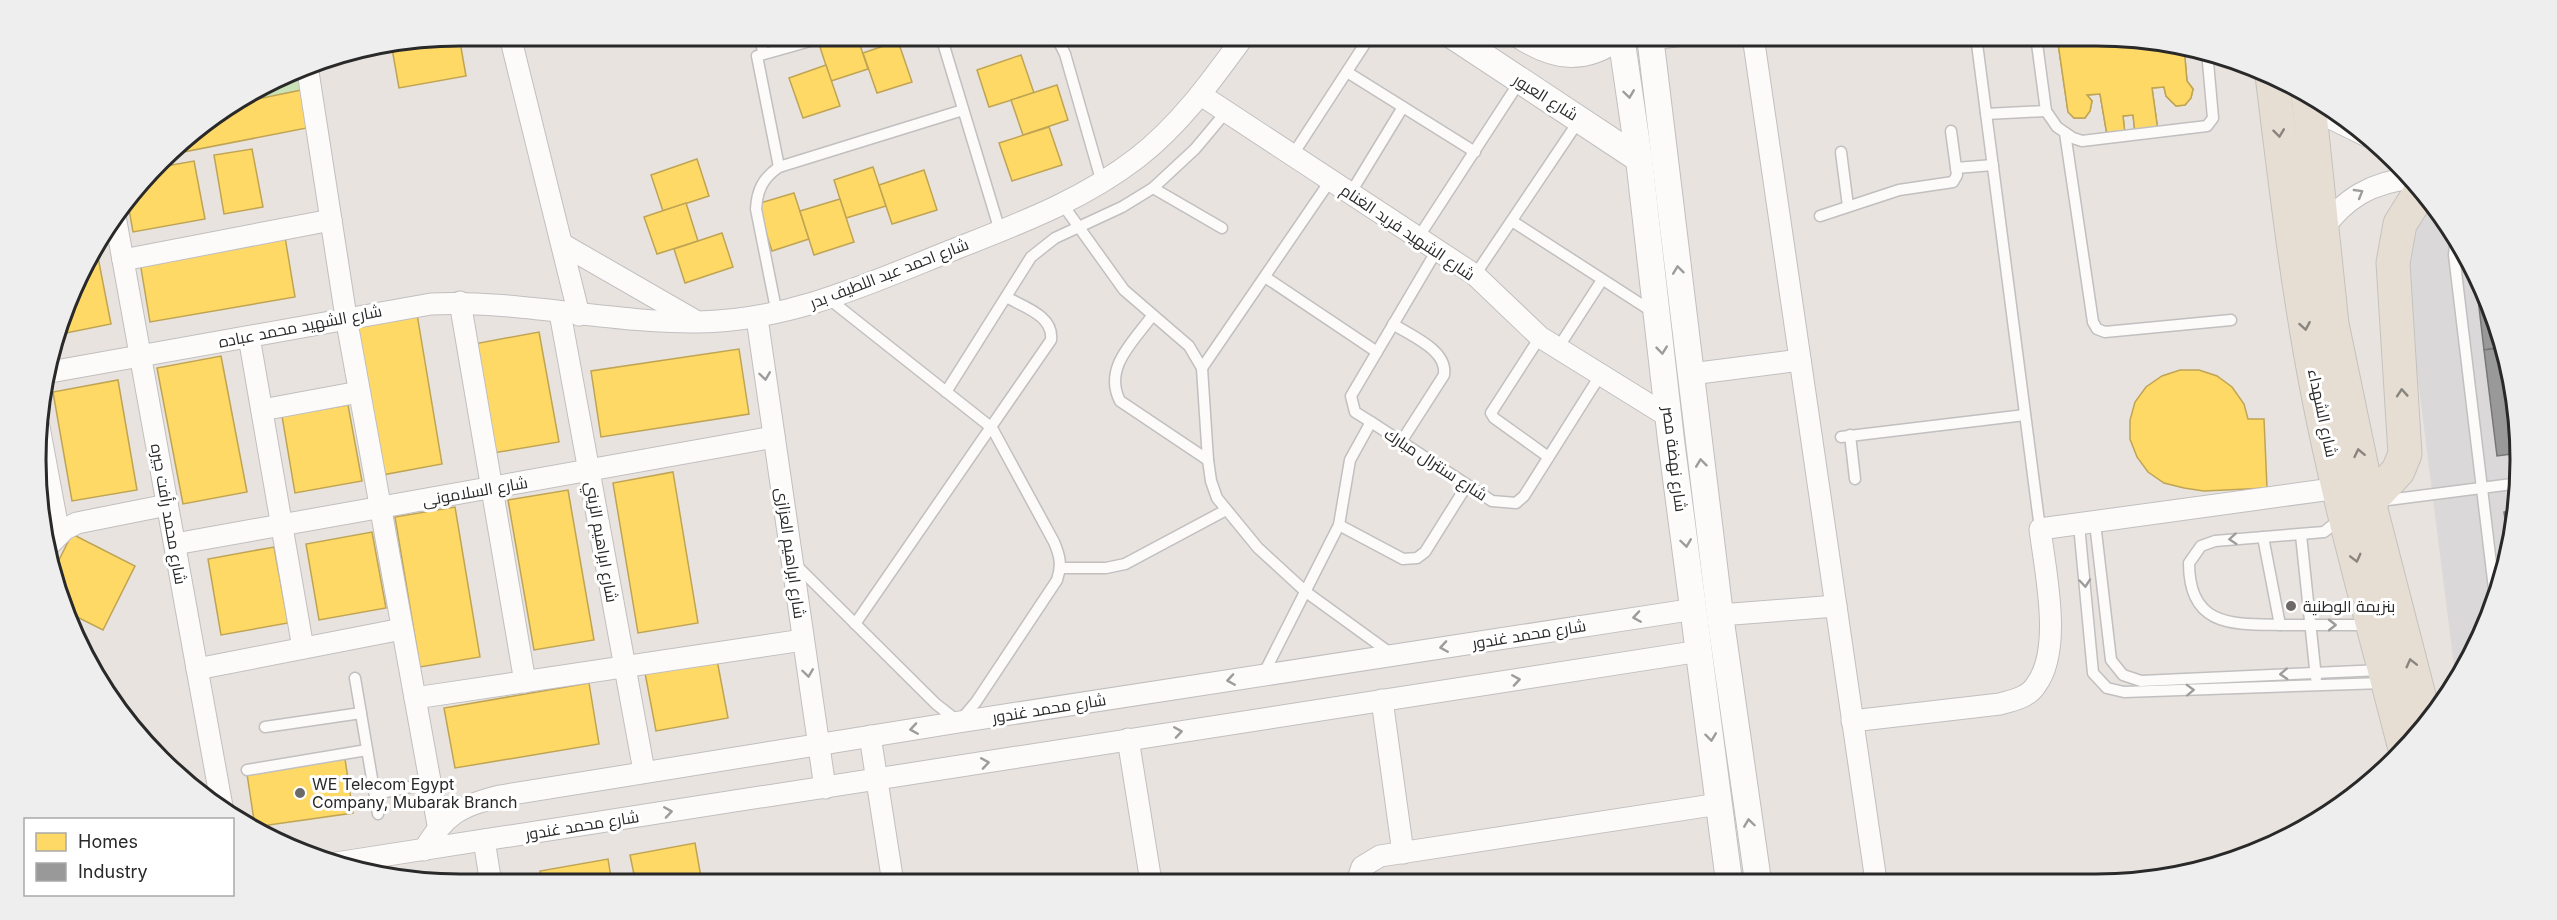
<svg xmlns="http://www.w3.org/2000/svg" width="2557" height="920" font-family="Inter,Cairo,sans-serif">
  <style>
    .industrial { fill: #dbd8da }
    .green { fill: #cae2b8 }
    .homes { fill: #ffd966; stroke: #bfa454; stroke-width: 1.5 }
    .industry { fill: #999; stroke: #777; stroke-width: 1.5 }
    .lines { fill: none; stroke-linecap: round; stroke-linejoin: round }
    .service-casing { stroke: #c1bfc0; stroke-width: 13 }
    .minor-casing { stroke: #c1bfc0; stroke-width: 23 }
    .tertiary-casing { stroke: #c1bfc0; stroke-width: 28 }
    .trunk-casing { stroke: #c4c2c0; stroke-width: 35 }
    .service { stroke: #fcfbfa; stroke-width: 10 }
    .minor { stroke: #fcfbfa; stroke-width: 21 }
    .tertiary { stroke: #fcfbfa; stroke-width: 26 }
    .trunk { stroke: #e6ded3; stroke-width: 33 }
    .oneway { stroke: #9d9c9c }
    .oneway2 { stroke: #88847e }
    .poi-dot { fill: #6c6a68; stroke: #fff; stroke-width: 2 }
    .labels { text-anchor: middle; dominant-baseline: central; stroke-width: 6; stroke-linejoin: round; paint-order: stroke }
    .street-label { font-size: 16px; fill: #292929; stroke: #fff }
    .poi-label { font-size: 16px; fill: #292929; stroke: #fff; text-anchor: start }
    .rim { fill: none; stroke: #292929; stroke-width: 3 }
  </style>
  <rect width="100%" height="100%" fill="#e8e3de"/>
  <polygon class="industrial" points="2423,191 2464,248 2498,323 2517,404 2520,487 2507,569 2464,672 2456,681 2398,222"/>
  <polygon class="green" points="298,68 311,88 243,102"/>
  <g class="homes">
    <polygon points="459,36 466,76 399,88 391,43"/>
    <polygon points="853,36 857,36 868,69 831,81 820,47"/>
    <polygon points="2057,36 2084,36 2088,83 2100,83 2095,49 2148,44 2151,75 2162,75 2159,44 2184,47 2187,81 2193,89 2191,98 2185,105 2176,106 2166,96 2164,87 2152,88 2158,131 2135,133 2133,115 2123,116 2125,134 2107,135 2100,94 2087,95 2092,101 2090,111 2085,118 2074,118 2068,112"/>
    <polygon points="2057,36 2097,36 2184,47 2187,81 2193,89 2191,98 2185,105 2176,106 2166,96 2164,87 2152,88 2158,131 2135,133 2133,115 2123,116 2125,134 2107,135 2100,94 2087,95 2092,101 2090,111 2085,118 2074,118 2068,112"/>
    <polygon points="898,41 912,82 877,93 863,53"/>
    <polygon points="1021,55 1034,93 989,107 977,70"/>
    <polygon points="826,65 840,106 803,118 789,78"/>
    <polygon points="1057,85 1068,120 1023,135 1011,100"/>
    <polygon points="311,88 317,126 168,155 180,141 243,102"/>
    <polygon points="1049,127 1062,165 1012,181 999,143"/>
    <polygon points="252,149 263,207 224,214 214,155"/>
    <polygon points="697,159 709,196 663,211 651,175"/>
    <polygon points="194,161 205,219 133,232 127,198 155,168"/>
    <polygon points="873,167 886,206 846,218 834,180"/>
    <polygon points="924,170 937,210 892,224 879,185"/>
    <polygon points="794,193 809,239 772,251 757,204"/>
    <polygon points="840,199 854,242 814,255 800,211"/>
    <polygon points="686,203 698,241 657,254 644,217"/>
    <polygon points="722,233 733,267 685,283 674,249"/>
    <polygon points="285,237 295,297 150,322 140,262"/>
    <polygon points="96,247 111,324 61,334 80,272"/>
    <polygon points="417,314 442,464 382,475 357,324"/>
    <polygon points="539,332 559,442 493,453 474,344"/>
    <polygon points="739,349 749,414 601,437 591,371"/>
    <polygon points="221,356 247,492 183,504 157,368"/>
    <polygon points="2180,370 2199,370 2217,376 2232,387 2244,404 2248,419 2264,419 2267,488 2204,491 2184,488 2164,483 2148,472 2137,457 2130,439 2130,420 2135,402 2146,387 2162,376"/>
    <polygon points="118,380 137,490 72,501 53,392"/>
    <polygon points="348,405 362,481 295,493 282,416"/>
    <polygon points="673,472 698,623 638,633 613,483"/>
    <polygon points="568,490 594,640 534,650 508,500"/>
    <polygon points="455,507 480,657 420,667 395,517"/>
    <polygon points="372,532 386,608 319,620 306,544"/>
    <polygon points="72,534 135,566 103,630 71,614 52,574"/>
    <polygon points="274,547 288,623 221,635 208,559"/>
    <polygon points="717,660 728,718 656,731 645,673"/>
    <polygon points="589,683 599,744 455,768 444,708"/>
    <polygon points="345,759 353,813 255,827 247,774"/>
    <polygon points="695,843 702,883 636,884 630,855"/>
    <polygon points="608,859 612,884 543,884 540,871"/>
  </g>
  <g class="industry">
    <polygon points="2475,273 2498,323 2504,347 2484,350"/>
    <polygon points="2504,347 2517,404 2519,453 2497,456 2484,350"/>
    <polygon points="2516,510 2510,552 2504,512"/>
  </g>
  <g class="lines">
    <g class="service-casing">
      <g id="service">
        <polyline points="760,36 763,52"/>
        <polyline points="941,36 1000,231"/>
        <polyline points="1056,36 1065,54 1102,183"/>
        <polyline points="1579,36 1580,55"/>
        <polyline points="1976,36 2040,529"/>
        <polyline points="2036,36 2046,111 2057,127 2073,138 2082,141 2207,126 2213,118 2207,51"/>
        <polyline points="1347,72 1475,152"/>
        <polyline points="1986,114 2046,111"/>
        <polyline points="2065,133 2093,322 2097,329 2105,332 2231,320"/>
        <polyline points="1841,152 1848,206"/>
        <polyline points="1292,156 1370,36"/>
        <polyline points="779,167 757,56 828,36"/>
        <polyline points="1956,168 1993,165"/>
        <polyline points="1153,188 1222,228"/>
        <polyline points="1350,194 1403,107"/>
        <polyline points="1063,205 1124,290 1189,346 1202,368 1208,460 1211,481 1217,498 1258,548 1306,592 1393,655"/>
        <polyline points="1820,216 1899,190 1953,182 1957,175 1951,131"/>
        <polyline points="1512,221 1653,312"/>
        <polyline points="2456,236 2454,255 2495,597"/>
        <polyline points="1418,238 1520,81"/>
        <polyline points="1475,275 1580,119"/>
        <polyline points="1265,277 1377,352"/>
        <path d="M777 314 756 209C757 190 763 178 779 167L963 110"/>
        <path d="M1152 316C1133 342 1103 368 1120 401L1208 460"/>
        <path d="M1393 324C1411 336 1448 350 1444 375L1401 442"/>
        <polyline points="1540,337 1491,413 1494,418 1547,456"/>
        <polyline points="1558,348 1602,280"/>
        <polyline points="1202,368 1330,181"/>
        <polyline points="946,392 1031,257 1055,238 1122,207 1153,188 1195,149 1226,112"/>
        <polyline points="1371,422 1355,412 1351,396 1437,250"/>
        <polyline points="1850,435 1855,479"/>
        <polyline points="1841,437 2025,415"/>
        <polyline points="2380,501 2520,483"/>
        <path d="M2340 519 2324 532 2215 541 2201 546 2189 563C2189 629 2235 624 2285 625 2313 625 2341 625 2369 625"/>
        <polyline points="2095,523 2111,660 2123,675 2141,681 2381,670"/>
        <polyline points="1339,525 1403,559 1417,558 1425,552 1467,485"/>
        <polyline points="2079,525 2093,673 2107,688 2124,692 2383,683"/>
        <polyline points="2301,535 2316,678"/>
        <polyline points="2263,537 2280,625"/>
        <path d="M796 565 936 704 959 722 976 702 1057 580C1062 565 1060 556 1054 542L992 428 829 299"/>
        <polyline points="1061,568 1106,568 1125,564 1226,510"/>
        <path d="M855 624 1051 340C1054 316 1024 307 1006 297"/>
        <polyline points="1263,675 1339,525 1350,460 1371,422 1492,501 1516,503 1524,496 1601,374"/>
        <polyline points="355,678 378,814"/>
        <polyline points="265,727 361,713"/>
        <polyline points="247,770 367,750"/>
        <polyline points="375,794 431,783"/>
      </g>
    </g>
    <g class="minor-casing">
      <g id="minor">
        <polyline points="510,36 579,315"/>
        <polyline points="1753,36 1876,881"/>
        <polyline points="1650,39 1676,36"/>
        <polyline points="307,65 346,317 438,825"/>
        <polyline points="1201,95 1475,275 1540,337 1669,417"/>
        <polyline points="2309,103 2328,117 2369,137"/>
        <polyline points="115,216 223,812"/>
        <path d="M2321 232C2344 198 2372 182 2413 178"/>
        <polyline points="562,244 694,320"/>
        <polyline points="123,260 331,220"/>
        <polyline points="460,302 525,682"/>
        <polyline points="560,313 644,771"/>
        <polyline points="757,318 825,788"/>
        <polyline points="249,337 303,648"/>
        <path d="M50 372 431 304C520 300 609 323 698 322 788 321 868 284 950 251 1015 225 1080 202 1137 158 1180 125 1212 80 1244 36"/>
        <polyline points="1691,374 1800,360"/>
        <polyline points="262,410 359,392"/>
        <polyline points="39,427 59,534"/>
        <polyline points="175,544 774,437"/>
        <polyline points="47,547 65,529 77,523 167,505"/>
        <polyline points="1720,615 1836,606"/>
        <polyline points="197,669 402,629"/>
        <polyline points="415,698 803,640"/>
        <polyline points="1382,700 1403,853"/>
        <path d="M1852 721 2000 704C2013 700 2028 698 2036 685 2063 649 2045 571 2040 529L2339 488"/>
        <polyline points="870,736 893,883"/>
        <polyline points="1128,739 1151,882"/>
        <polyline points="484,840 491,884"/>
        <path d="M424 850C445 814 460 806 500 796L959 722 1695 609"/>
        <polyline points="336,863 1700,651"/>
        <polyline points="1357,882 1362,867 1380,856 1719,804"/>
      </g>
    </g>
    <g class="tertiary-casing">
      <g id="tertiary">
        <polyline points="1453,36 1639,159"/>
        <path d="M1521 36C1557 59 1585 61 1620 36"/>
        <polyline points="1621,36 1639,159 1671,440 1729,881"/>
        <polyline points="1650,36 1720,615 1758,881"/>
      </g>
    </g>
    <g class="trunk-casing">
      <g id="trunk">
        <path d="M2272 75C2285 180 2297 285 2317 389 2340 509 2374 627 2404 745"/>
        <polyline points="2308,95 2332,324 2369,502 2425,719"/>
        <polyline points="2369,502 2398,471 2405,454 2393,263 2400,224 2422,189"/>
      </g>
    </g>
    <use href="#service" class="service"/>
    <use href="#minor" class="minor"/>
    <use href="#tertiary" class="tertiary"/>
    <use href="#trunk" class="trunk"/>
  </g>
  <defs><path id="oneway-chevron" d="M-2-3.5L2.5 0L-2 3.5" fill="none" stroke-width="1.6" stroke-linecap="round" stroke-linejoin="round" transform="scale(1.5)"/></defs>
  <g class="oneway">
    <use href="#oneway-chevron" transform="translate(1629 94) rotate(82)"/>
    <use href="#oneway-chevron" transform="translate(2359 193) rotate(-30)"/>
    <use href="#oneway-chevron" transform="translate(1678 270) rotate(-97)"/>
    <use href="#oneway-chevron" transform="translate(1662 350) rotate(84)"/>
    <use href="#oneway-chevron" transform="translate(765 376) rotate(82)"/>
    <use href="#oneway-chevron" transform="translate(1701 463) rotate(-97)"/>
    <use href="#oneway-chevron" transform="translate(2233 539) rotate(175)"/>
    <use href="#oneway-chevron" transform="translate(1686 543) rotate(82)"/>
    <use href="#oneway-chevron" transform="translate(2085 583) rotate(85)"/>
    <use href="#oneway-chevron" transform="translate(1637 617) rotate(171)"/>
    <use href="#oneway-chevron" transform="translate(2332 625)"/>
    <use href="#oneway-chevron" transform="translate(1444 647) rotate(171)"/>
    <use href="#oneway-chevron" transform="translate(808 673) rotate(82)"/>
    <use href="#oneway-chevron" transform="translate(2284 674) rotate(177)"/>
    <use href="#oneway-chevron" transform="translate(1231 680) rotate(171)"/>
    <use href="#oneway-chevron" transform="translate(1516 680) rotate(-9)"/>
    <use href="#oneway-chevron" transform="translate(2190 690) rotate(-2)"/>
    <use href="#oneway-chevron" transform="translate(914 729) rotate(171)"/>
    <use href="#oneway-chevron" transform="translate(1178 732) rotate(-9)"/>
    <use href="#oneway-chevron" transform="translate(1711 737) rotate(83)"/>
    <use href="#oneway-chevron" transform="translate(985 763) rotate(-9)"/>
    <use href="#oneway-chevron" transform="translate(668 812) rotate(-9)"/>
    <use href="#oneway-chevron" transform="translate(1749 823) rotate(-98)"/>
  </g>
  <g class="oneway2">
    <use href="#oneway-chevron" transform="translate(2279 133) rotate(83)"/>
    <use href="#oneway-chevron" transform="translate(2305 326) rotate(80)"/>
    <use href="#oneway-chevron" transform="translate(2402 393) rotate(-94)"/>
    <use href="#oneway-chevron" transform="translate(2359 453) rotate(-102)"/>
    <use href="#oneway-chevron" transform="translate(2356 558) rotate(76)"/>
    <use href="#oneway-chevron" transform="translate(2411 663) rotate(-104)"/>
  </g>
  <g class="poi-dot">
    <circle cx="2291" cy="606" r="6"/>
    <circle cx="300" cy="793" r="6"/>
  </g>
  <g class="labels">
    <g class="street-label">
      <text transform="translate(1546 97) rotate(32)">شارع العبور</text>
      <text transform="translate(1408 232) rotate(34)">شارع الشهيد فريد الغنام</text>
      <text transform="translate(889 273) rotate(-21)">شارع احمد عبد اللطيف بدر</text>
      <text transform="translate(300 326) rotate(-11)">شارع الشهيد محمد عباده</text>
      <text transform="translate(2323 413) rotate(78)">شارع الشهداء</text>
      <text transform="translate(1675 459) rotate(83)">شارع نهضة مصر</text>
      <text transform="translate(1436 464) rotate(33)">شارع سنترال مبارك</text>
      <text transform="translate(475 491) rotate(-10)">شارع السلامونى</text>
      <text transform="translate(169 514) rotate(80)">شارع محمد رأفت جيره</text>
      <text transform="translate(602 542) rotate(80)">شارع ابراهيم الزيني</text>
      <text transform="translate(791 553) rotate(82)">شارع ابراهيم العزازى</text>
      <text transform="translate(1529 634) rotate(-9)">شارع محمد غندور</text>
      <text transform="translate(1049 708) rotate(-9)">شارع محمد غندور</text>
      <text transform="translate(582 825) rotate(-9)">شارع محمد غندور</text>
    </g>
    <g class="poi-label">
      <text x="2303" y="606">بنزيمة الوطنية</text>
      <text x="312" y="784">WE Telecom Egypt<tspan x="312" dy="18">Company, Mubarak Branch</tspan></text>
    </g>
  </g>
  <path d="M0 0H2557V920H0ZM460 46H2096A414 414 0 0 1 2510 460V460A414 414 0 0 1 2096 874H460A414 414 0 0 1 46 460V460A414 414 0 0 1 460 46Z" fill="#eee" fill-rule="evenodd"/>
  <path class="rim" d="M460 46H2096A414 414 0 0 1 2510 460V460A414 414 0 0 1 2096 874H460A414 414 0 0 1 46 460V460A414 414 0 0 1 460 46Z"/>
  <rect x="24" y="818" width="210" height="78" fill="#ffffff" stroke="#a9a9a9" stroke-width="1.5"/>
  <rect x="36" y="833" width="30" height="18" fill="#ffd966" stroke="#a9a9a9" stroke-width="1.5"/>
  <text x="78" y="848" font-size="18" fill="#292929">Homes</text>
  <rect x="36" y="863" width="30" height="18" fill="#999999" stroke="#a9a9a9" stroke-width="1.5"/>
  <text x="78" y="878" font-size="18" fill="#292929">Industry</text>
</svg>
